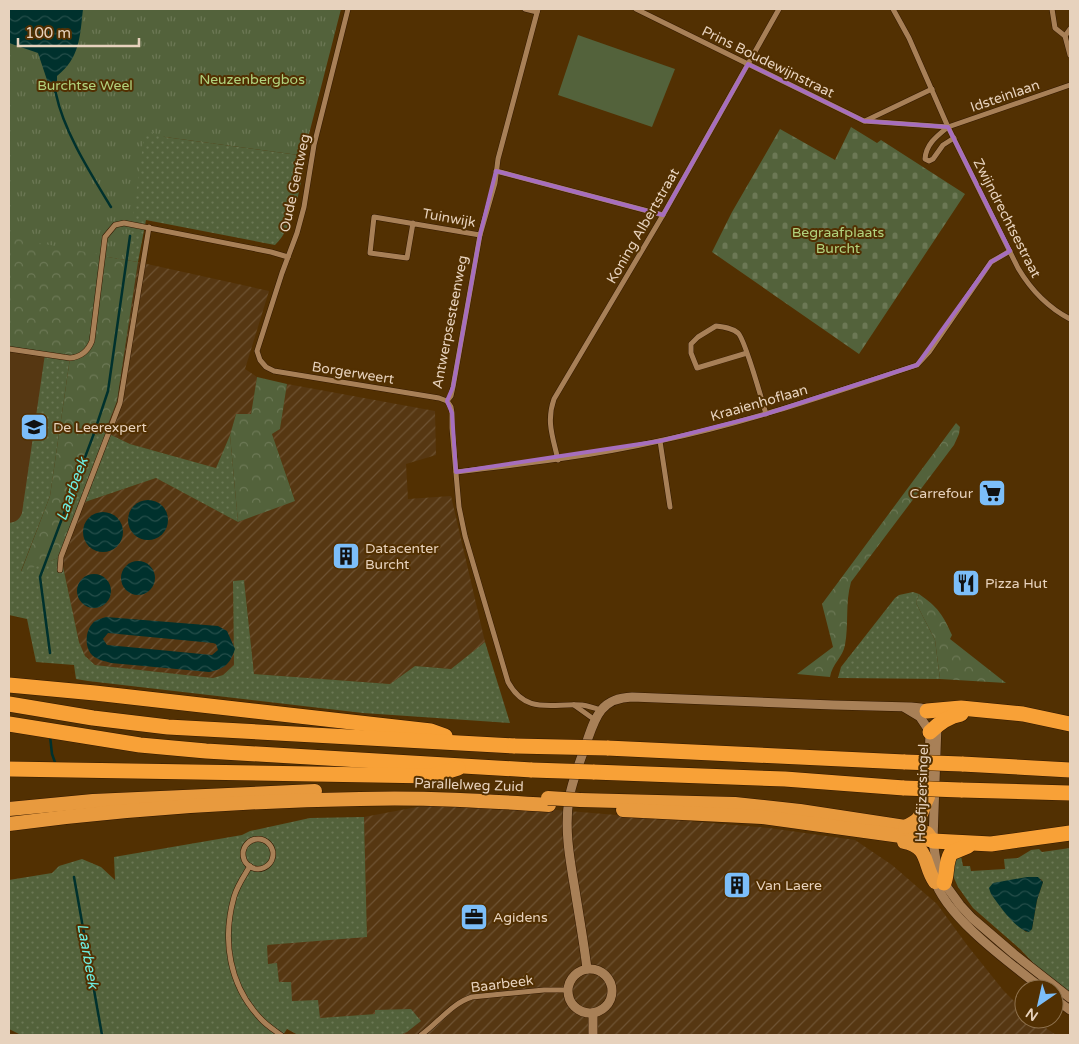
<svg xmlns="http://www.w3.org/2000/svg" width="1079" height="1044" font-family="'Varela Round',sans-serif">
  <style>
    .built { fill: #563712 }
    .industrial { fill: url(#industrial-furrows) }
    .grass { fill: url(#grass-dots); fill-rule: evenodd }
    .forest { fill: url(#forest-crowns) }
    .cemetery { fill: url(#cemetery-stones) }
    .park { fill: url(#park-tufts) }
    .pitch { fill: #53623b }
    .water { fill: url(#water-waves); fill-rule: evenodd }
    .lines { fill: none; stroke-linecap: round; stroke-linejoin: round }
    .stream { stroke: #00312d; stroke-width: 2.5 }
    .minor-casing { stroke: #331900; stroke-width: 6 }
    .tertiary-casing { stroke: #331900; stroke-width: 10 }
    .trunk-casing { stroke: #331900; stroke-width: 15 }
    .motorway-casing { stroke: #331900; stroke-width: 16 }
    .minor { stroke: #a88057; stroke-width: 5 }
    .tertiary { stroke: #a88057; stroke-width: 9 }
    .trunk { stroke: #e89a3e; stroke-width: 14 }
    .motorway { stroke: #f8a137; stroke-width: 15 }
    .trunk-bridge-casing { stroke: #331900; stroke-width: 15; stroke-linecap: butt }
    .motorway-bridge-casing { stroke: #331900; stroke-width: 16; stroke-linecap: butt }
    .trunk-bridge { stroke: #e89a3e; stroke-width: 14 }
    .motorway-bridge { stroke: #f8a137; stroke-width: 15 }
    .marked { fill: none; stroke: #a66ebe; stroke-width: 4; stroke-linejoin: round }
    .labels { text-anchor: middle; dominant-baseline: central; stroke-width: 4; stroke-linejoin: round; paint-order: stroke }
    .street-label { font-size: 14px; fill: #e7d2bd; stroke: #523002 }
    .park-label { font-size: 14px; fill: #b1d27d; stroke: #523002 }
    .poi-label { font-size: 14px; fill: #e7d2bd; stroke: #523002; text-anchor: start }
    .water-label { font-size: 15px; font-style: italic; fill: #6deee1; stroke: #523002 }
  </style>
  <defs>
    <pattern id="industrial-furrows" width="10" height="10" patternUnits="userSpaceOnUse" patternTransform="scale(1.25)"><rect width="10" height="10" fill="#563712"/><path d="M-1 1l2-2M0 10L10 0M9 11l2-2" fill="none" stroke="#6e5333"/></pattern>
    <pattern id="grass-dots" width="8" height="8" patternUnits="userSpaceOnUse" patternTransform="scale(1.25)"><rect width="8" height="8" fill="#53623b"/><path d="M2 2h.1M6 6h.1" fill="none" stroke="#6c7855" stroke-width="1.8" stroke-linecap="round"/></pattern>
    <pattern id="forest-crowns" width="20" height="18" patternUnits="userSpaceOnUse" patternTransform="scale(1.25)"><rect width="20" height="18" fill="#53623b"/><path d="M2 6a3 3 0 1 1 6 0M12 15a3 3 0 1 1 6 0" fill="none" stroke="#6c7855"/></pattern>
    <pattern id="cemetery-stones" width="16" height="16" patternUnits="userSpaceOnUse" patternTransform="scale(1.25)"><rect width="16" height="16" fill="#53623b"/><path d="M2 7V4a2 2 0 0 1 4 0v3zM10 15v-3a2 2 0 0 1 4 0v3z" fill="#6c7855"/></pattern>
    <pattern id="park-tufts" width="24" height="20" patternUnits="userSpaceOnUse" patternTransform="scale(1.25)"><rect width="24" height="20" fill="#53623b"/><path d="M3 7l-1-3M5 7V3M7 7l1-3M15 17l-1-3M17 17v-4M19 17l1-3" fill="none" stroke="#6c7855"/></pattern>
    <pattern id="water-waves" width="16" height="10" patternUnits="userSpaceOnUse" patternTransform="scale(1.25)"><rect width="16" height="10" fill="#00312d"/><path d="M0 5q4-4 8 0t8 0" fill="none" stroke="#254e4a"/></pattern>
  </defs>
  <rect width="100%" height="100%" fill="#523002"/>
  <polygon class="built" points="9,349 70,358 9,615"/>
  <g class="industrial">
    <polygon points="138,262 269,291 245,369 257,377 251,414 236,414 230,435 216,468 130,444 105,432 117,401"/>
    <polygon points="287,384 435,411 436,455 406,464 408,499 451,496 485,642 451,669 415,666 390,684 254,674 244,580 233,581 234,665 223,675 213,678 95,665 85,656 79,642 61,557 82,503 156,478 238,522 295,500 272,434 280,429"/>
    <polygon points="433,804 545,809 769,828 855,840 892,865 937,904 967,945 1003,990 1024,1011 1024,1019 1033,1019 1056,1035 400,1035 407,1032 375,1010 375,1014 320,1018 292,1001 279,983 277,964 268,964 266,945 367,936 364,817"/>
  </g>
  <g class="grass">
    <path d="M9 43 165 137 306 156C301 182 295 227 275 245L146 220 138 262 101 256Z"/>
    <path d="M45 354 70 358 50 496 21 571 61 557 79 642 85 656 95 665 213 678 223 675 234 665 233 581 244 580 254 674 390 684 415 666 451 669 485 642 510 723 363 713 88 681 76 679 74 665 36 662 27 619 9 615V523C16 522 19 520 22 513Z"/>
    <polygon points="105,432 130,444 216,468 230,435 238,522 156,478 82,503 69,499 93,436"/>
    <polygon points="913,592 919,594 916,603 935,640 940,679 838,678 841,667 895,598 899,595"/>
    <polygon points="364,817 367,937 267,945 268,964 277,963 279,982 291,982 292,1001 318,1000 320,1018 375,1014 375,1010 411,1009 421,1021 407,1032 400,1035 298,1035 287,1029 283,1035 21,1035 9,1029 9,880 52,873 59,866 82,859 101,867 115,880 114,857 242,835 250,831 310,818"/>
    <path d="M1070 848V994L1041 971 1020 949 973 908 958 887 954 878 952 872 955 860 961 856 963 866H970L971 871 1005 869 1004 859 1018 858 1031 850 1039 849 1042 852ZM1041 879 1043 882 1037 900 1032 929 1026 932 1015 923 991 894 1002 882Z"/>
  </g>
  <g class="forest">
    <polygon points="9,82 102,256 138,262 117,401 105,432 93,436 70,498 82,503 61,557 21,572 50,496 70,358 9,349"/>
    <polygon points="257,377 287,384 280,429 272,434 295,501 238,522 230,435 236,414 251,414"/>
    <path d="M956 423 960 427 959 434 954 445 851 582C845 603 849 624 845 645 843 657 832 664 830 677L797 674 833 647 822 604Z"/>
    <path d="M919 594C938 607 943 615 952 635L950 639 1006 683 940 679 935 640 916 603Z"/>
  </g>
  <polygon class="cemetery" points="851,127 877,143 881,140 965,194 859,354 712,252 732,212 780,129 835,160"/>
  <polygon class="park" points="9,9 341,9 307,142 306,156 165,137 145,130 127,260 9,237"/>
  <polygon class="pitch" points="578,35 675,69 652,127 558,95"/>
  <g class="water">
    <path d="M9 9H83C80 36 80 58 57 76V97L48 83 38 53 9 43Z"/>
    <circle cx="148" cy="520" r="20"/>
    <circle cx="103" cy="532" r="20"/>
    <circle cx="138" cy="578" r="17"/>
    <circle cx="94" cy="591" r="17"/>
    <path d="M106 617 218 626 227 631 235 649C230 664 225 669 209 672L111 663C105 661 97 660 92 655 84 646 85 629 95 621 98 619 103 618 106 617ZM108 633 213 643 216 644 218 650 212 655 107 645 103 639Z"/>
    <path d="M1027 877H1038L1043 882 1037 900 1032 929 1029 932C1016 930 999 905 991 894L989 888 993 883Z"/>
  </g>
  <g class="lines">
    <g class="stream">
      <path d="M56 94C64 132 91 174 111 207"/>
      <polyline points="50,653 40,577 93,436 108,391 130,236"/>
      <polyline points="50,736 52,754 56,765"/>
      <polyline points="74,877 102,1035"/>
    </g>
    <g class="minor-casing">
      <g id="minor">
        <polyline points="348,9 314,145 304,207 297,233 282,273 257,351 260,360 266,367 274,371 439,398 447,401"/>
        <polyline points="525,9 537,12"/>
        <polyline points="636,9 864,121 948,127"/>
        <path d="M893 9 909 38 948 127 1018 268C1031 290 1047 307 1070 319"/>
        <polyline points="1052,9 1055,28 1065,36 1070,55"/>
        <polyline points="1065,36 1070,29"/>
        <polyline points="865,121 932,89"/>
        <path d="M954 138 943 145 933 159 929 161 925 159C926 144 937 136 948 127L1070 85"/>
        <polyline points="496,171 663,215"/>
        <polyline points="413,223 407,258 370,253 374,217 480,235"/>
        <path d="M9 349 70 358C81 357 88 351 92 341L105 237 115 225 124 223 271 252 288 257"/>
        <path d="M747 353 697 368 691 353V344L698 337 716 326C724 327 732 328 738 333 745 339 762 401 766 414"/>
        <polyline points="447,401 451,396 453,387 480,235 495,183 498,159 538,9"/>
        <path d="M447 401 451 407 452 413V428L459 507 465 536 508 682C526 715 551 703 582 705 588 706 595 708 601 710"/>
        <polyline points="660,441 670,507"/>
        <path d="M558 460C553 437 546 422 554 399L663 215 779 9"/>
        <path d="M456 472C524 464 592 456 659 441 747 423 832 393 917 365L929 352 991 262 1010 251"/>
        <polyline points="60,570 61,557 120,403 149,227"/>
        <polyline points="574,705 595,720"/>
        <circle cx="258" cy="854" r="15"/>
        <path d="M250 866C244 876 237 886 234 897 222 940 229 985 260 1018 266 1025 274 1030 281 1035"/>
        <path d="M421 1035C438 1023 452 1003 472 997L544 990H568"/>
      </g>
    </g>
    <g class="tertiary-casing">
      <g id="tertiary">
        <polyline points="905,708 920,717 930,732 928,794"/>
        <polyline points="937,724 933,841 937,867 944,883 960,905 972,918 1014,954 1070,998"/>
        <path d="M934 878C945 917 1011 964 1043 989"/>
        <path d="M587 969C584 943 579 916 575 890 570 860 564 829 569 799 572 781 580 762 586 744 595 718 600 698 632 697L833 705 911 707 921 708 930 713"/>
        <circle cx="590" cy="991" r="22"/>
        <polyline points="1054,998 1070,1010"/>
        <polyline points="593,1035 593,1013"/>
      </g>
    </g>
    <g class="trunk-casing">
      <g id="trunk">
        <polyline points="580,800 735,804 800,811 905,827 927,833 933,841"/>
        <polyline points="9,809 93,801 315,791"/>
        <polyline points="623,810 762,817 930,840"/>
        <path d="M9 824C125 809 243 801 360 799 423 797 486 801 549 805"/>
        <path d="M905 827C925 818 919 814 928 797"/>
        <path d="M904 842C930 847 923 865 935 882"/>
      </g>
    </g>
    <g class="motorway-casing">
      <g id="motorway">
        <polyline points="9,685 95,693 431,731 445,736"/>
        <polyline points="9,704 93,718 168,727 515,746"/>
        <polyline points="927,711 961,708 1023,714 1070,724"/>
        <polyline points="9,724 140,745 206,751 532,770"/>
        <path d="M930 732C939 723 949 716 961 714"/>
        <polyline points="607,748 905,762"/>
        <polyline points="962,764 1070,770"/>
        <polyline points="9,769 432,776 458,768"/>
        <polyline points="593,772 785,779 904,788"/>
        <polyline points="961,790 1070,793"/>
        <polyline points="933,841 991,844 1070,833"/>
        <path d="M944 883C948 872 945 863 951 853L968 846"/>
      </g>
    </g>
    <use href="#minor" class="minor"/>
    <use href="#tertiary" class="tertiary"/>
    <use href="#trunk" class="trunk"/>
    <use href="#motorway" class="motorway"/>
    <g class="trunk-bridge-casing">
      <polyline id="trunk-bridge" points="548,798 580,800"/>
    </g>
    <g class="motorway-bridge-casing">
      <g id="motorway-bridge">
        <polyline points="515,746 607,748"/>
        <polyline points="905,762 962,764"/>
        <polyline points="532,770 593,772"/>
        <polyline points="904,788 961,790"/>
      </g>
    </g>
    <use href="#trunk-bridge" class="trunk-bridge"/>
    <use href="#motorway-bridge" class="motorway-bridge"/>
  </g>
  <path class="marked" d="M748 64 864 121 948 127 1010 251 991 262 917 365 766 414 660 441 456 472 452 413 447 401 453 387 480 235 496 171 663 215Z"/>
  <defs>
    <g id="school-square" transform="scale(1.4375)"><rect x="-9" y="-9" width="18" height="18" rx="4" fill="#7cbef9" stroke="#523002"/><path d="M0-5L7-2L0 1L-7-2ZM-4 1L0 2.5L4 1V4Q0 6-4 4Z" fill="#111"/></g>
    <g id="supermarket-square" transform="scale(1.4375)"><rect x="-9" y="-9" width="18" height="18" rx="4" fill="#7cbef9" stroke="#523002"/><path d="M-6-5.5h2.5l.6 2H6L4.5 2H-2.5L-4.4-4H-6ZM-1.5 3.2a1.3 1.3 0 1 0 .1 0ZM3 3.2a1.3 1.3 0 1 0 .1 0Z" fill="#111"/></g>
    <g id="building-square" transform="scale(1.4375)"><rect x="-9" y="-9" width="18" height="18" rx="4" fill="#7cbef9" stroke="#523002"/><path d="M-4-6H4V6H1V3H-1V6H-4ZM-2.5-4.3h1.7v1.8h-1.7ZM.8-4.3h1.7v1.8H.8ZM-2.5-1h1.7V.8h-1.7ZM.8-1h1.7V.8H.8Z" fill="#111"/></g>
    <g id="restaurant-square" transform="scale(1.4375)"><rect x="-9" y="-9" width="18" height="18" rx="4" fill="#7cbef9" stroke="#523002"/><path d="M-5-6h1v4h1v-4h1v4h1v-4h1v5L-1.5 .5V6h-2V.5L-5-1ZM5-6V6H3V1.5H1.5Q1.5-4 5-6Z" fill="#111"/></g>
    <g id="office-square" transform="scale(1.4375)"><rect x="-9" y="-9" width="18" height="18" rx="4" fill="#7cbef9" stroke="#523002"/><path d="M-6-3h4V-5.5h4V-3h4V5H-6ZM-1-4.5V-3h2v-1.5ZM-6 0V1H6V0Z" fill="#111"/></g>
  </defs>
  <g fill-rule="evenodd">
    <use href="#school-square" x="34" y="427"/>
    <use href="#supermarket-square" x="992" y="493"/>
    <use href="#building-square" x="346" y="556"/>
    <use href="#restaurant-square" x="966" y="583"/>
    <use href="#building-square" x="737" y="885"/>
    <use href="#office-square" x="474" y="917"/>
  </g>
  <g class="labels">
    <g class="street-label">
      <text transform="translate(768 62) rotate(26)">Prins Boudewijnstraat</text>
      <text transform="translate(1005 96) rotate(-19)">Idsteinlaan</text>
      <text transform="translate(295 183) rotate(-78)">Oude Gentweg</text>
      <text transform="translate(449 218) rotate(10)">Tuinwijk</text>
      <text transform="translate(1007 218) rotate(63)">Zwijndrechtsestraat</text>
      <text transform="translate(643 226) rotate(-60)">Koning Albertstraat</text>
      <text transform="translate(450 322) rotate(-79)">Antwerpsesteenweg</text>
      <text transform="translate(353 373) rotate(9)">Borgerweert</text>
      <text transform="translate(759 403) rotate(-16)">Kraaienhoflaan</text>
      <text transform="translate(469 785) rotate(2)">Parallelweg Zuid</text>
      <text transform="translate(922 793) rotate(-88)">Hoefijzersingel</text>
      <text transform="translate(502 984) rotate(-7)">Baarbeek</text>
    </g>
    <g class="park-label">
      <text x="252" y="79">Neuzenbergbos</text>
      <text x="85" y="85">Burchtse Weel</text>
      <text x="838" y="232">Begraafplaats<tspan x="838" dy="16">Burcht</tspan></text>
    </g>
    <g class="poi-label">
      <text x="53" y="427">De Leerexpert</text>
      <text x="973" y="493" text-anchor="end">Carrefour</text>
      <text x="365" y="548">Datacenter<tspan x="365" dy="16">Burcht</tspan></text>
      <text x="985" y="583">Pizza Hut</text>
      <text x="756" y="885">Van Laere</text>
      <text x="493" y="917">Agidens</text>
    </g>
    <g class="water-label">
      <text transform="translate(72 489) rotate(-70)">Laarbeek</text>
      <text transform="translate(88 956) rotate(80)">Laarbeek</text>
    </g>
  </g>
  <rect width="1079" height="1044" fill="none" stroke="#e7d2bd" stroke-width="20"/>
  <g transform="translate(1039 1004) rotate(214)"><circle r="24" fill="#523002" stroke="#8e714d"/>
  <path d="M0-4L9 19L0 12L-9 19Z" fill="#7cbef9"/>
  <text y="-8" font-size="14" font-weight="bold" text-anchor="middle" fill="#e7d2bd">N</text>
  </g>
  <path d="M18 38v8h121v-8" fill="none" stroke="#e7d2bd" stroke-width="2.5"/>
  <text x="25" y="38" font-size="15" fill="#e7d2bd" stroke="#523002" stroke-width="4" paint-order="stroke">100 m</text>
</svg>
